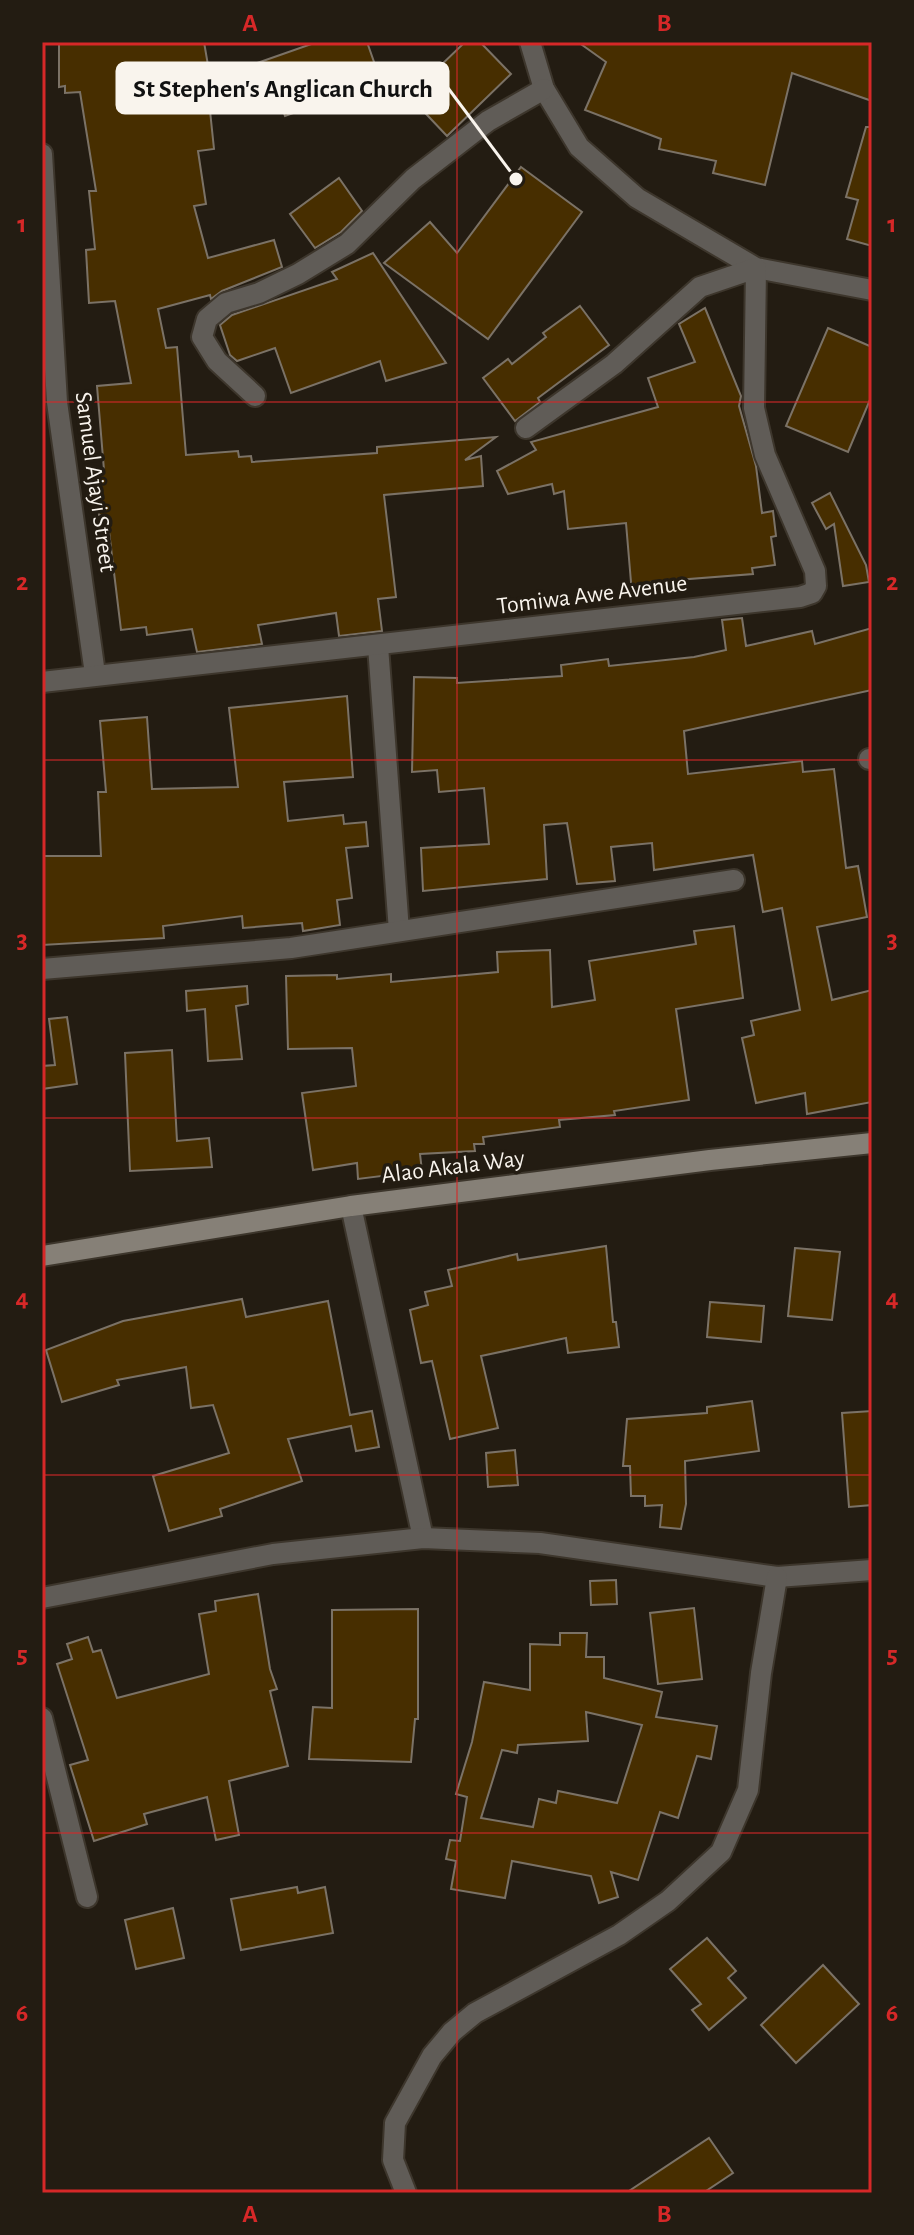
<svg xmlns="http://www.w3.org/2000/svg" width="914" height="2235" font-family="'Alegreya Sans',sans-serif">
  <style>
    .building { fill: #472e00; stroke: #7b7266; stroke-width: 2; fill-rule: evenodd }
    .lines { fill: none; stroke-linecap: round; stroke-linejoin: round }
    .street-casing { stroke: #3d362c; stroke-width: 24 }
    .secondary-casing { stroke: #3d362c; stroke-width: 24 }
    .street { stroke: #605c57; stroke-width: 20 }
    .secondary { stroke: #868077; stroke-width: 20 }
    .grid { fill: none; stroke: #d62828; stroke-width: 2; stroke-opacity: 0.55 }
    .labels { text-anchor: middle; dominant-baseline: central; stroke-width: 7; stroke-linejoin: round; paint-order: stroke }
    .street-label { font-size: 24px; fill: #f9f4ed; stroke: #231c12 }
    .leader { fill: none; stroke: #f9f4ed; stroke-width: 3 }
    .callout-dot { fill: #f9f4ed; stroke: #231c12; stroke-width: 3 }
    .callout { fill: #f9f4ed; stroke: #f9f4ed; stroke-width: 3 }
    .callout-label { font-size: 26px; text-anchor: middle; font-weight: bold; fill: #111 }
    .neatline { fill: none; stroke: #d62828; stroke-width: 3 }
    .grid-label { font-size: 26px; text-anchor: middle; font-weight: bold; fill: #d62828 }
  </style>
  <rect width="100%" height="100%" fill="#231c12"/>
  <g class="building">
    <polygon points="59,42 204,42 214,100 209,101 214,149 198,151 206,204 194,206 208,258 274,240 282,267 222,291 211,299 210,295 158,309 166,348 177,347 186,455 238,451 239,457 251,456 252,462 377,453 377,447 496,437 465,460 481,456 483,486 384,495 396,597 378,599 382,631 339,636 336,613 258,625 262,644 197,652 192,629 147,635 146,627 121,630 107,515 99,515 96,470 104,470 97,386 131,383 115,301 89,303 86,250 95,249 89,191 96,191 80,92 65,93 65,86 59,87"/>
    <polygon points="317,42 367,42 381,82 285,116 274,84 253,90 246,67"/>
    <polygon points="465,42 480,42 511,74 447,136 409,96"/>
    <polygon points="578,42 872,42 872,101 792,73 765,185 713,173 716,161 659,149 661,139 585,110 606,62"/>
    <polygon points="866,127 872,127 872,246 847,239 858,200 846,197"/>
    <polygon points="521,167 582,212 488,339 384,263 430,222 457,253"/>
    <polygon points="339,178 362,211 341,232 315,248 290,214"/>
    <polygon points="373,253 446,363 386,381 380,361 291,393 275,348 237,361 230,355 220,325 232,315 337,279 332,272"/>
    <polygon points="580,306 609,345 538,398 540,402 515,421 483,378 508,359 512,364 546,337 543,333"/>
    <polygon points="705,308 741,396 739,406 756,466 762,513 773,511 776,536 771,537 775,565 752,568 753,574 651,582 652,592 632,594 626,523 568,529 564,491 554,494 552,484 508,494 497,471 536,450 531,442 658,407 648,378 695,362 679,324"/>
    <polygon points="828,328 872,347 872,395 848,452 786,426"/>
    <polygon points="830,493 866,565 869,582 843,586 834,524 826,529 812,503"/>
    <polygon points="742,618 746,646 812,631 815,644 872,628 872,690 684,731 688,774 802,761 803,772 834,769 846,868 858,866 867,917 817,927 832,1000 872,990 872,1102 807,1114 805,1093 756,1103 742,1038 754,1035 751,1021 800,1010 782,908 763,912 753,855 654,870 652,843 611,847 615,881 577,884 567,823 544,825 547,879 423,891 421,848 489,844 484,788 439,792 437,770 412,772 414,677 457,678 457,683 562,676 561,665 608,659 609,666 694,657 726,650 722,620"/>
    <polygon points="347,696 353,777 284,782 288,821 343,815 344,824 366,822 368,846 346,848 352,898 337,900 340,925 303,931 302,923 243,928 242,916 163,926 164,938 42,945 42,856 101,856 98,792 106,792 100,721 147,717 152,789 238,787 229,708"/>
    <polygon points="734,926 743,998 676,1009 689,1100 614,1111 615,1115 559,1120 560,1127 483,1137 484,1144 474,1144 475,1151 420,1154 422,1171 358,1179 357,1163 313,1170 302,1093 356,1086 352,1048 288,1049 286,976 337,975 337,979 391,974 391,982 498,972 497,952 550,950 552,1007 595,1000 589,961 696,944 694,931"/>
    <polygon points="247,986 248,1004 236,1006 242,1059 208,1061 205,1009 187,1011 186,991"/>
    <polygon points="67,1017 77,1084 42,1089 42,1066 55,1065 49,1019"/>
    <polygon points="172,1050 177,1141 209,1138 212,1167 130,1171 125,1053"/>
    <polygon points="606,1246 613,1322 616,1322 619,1347 568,1353 566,1338 481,1356 498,1428 450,1439 432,1361 421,1363 410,1310 428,1305 425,1292 452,1286 448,1270 517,1254 518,1260"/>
    <polygon points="795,1248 840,1252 832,1320 788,1316"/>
    <polygon points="242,1299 246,1317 328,1301 350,1415 372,1411 379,1447 356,1451 351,1426 288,1439 302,1481 220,1509 222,1516 169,1531 153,1476 229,1453 213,1405 191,1408 186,1367 117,1380 119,1385 62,1402 46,1350 123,1321"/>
    <polygon points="710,1302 764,1306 761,1342 707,1337"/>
    <polygon points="752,1401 759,1451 685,1461 686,1504 681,1529 660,1527 662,1505 645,1506 645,1496 631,1496 630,1466 623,1466 627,1419 707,1413 707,1407"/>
    <polygon points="872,1411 872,1505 849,1507 842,1413"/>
    <polygon points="515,1450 518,1485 488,1487 486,1453"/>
    <polygon points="616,1580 617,1604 591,1605 590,1581"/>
    <polygon points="258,1594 270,1669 277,1689 270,1691 288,1766 229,1781 239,1835 216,1840 207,1797 144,1814 147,1824 94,1841 70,1765 88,1760 57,1664 72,1659 67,1644 88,1637 93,1652 101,1650 117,1698 209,1674 199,1614 216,1611 215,1601"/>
    <polygon points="694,1608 702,1679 658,1684 650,1613"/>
    <polygon points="418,1609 418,1719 415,1719 411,1762 309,1759 313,1707 332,1708 332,1610"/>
    <path d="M560 1633H587L586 1657H604V1678L662 1692 656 1717 717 1726 711 1759 697 1756 678 1818 660 1812 638 1880 611 1872 618 1897 599 1903 591 1876 512 1861 505 1898 451 1889 456 1861 446 1859 450 1840 460 1841 467 1797 456 1794 472 1742 484 1682 530 1690V1644L560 1645ZM586 1712 642 1725 617 1803 558 1791 556 1803 539 1799 533 1827 481 1818 502 1750 517 1753 518 1745 588 1741Z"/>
    <polygon points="297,1887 298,1893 325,1887 333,1933 241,1950 231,1899"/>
    <polygon points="173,1908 184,1958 136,1969 125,1920"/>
    <polygon points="707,1938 736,1971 728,1978 746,1998 709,2030 692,2010 701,2004 670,1969"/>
    <polygon points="823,1965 859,2004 796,2063 761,2025"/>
    <polygon points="709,2138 733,2173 703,2193 626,2193"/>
  </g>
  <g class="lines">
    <g class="street-casing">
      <g id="street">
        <polyline points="530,42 544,89 579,147 637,198 756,268 872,290"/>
        <polyline points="42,154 57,402 95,674"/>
        <polyline points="255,396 217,361 202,337 207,319 226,303 259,293 298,274 347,244 413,179 488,121 544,89"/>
        <polyline points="378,646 399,931"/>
        <polyline points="42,682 800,597 812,593 816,586 815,571 765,455 754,408 756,268 700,287 614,364 526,428"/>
        <polyline points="869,759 872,759"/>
        <polyline points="42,969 291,948 734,880"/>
        <polyline points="351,1206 423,1538"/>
        <polyline points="42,1598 273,1554 423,1538 540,1543 777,1577 872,1570"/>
        <polyline points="42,1718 87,1897"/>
        <polyline points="406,2193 393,2160 395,2123 432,2056 452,2032 475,2013 619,1935 668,1901 721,1852 748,1790 761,1673 777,1577"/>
      </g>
    </g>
    <g class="secondary-casing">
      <polyline id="secondary" points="42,1256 351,1206 710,1160 872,1143"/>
    </g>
    <use href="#street" class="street"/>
    <use href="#secondary" class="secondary"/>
  </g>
  <path class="grid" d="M457 42V2193M42 402H872M42 760H872M42 1118H872M42 1475H872M42 1833H872"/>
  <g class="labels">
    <g class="street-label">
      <text transform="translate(95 482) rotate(82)">Samuel Ajayi Street</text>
      <text transform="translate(592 595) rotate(-7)">Tomiwa Awe Avenue</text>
      <text transform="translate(453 1167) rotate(-7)">Alao Akala Way</text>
    </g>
  </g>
  <path class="leader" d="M516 179L448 88"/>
  <circle class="callout-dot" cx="516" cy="179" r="8"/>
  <rect class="callout" x="117" y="63" width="331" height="50" rx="8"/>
  <g class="callout-label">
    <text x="283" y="97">St Stephen's Anglican Church</text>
  </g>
  <rect width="914" height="2235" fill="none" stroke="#231c12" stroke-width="88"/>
  <rect x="44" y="44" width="826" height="2147" class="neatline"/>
  <g class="grid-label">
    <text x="250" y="31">A</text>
    <text x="664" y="31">B</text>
    <text x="22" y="232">1</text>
    <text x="892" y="232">1</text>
    <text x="22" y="590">2</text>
    <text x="892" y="590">2</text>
    <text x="22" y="948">3</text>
    <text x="892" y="948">3</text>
    <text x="22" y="1306">4</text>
    <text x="892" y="1306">4</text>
    <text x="22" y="1663">5</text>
    <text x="892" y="1663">5</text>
    <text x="22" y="2021">6</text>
    <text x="892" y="2021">6</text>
    <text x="250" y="2222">A</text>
    <text x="664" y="2222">B</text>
  </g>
</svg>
